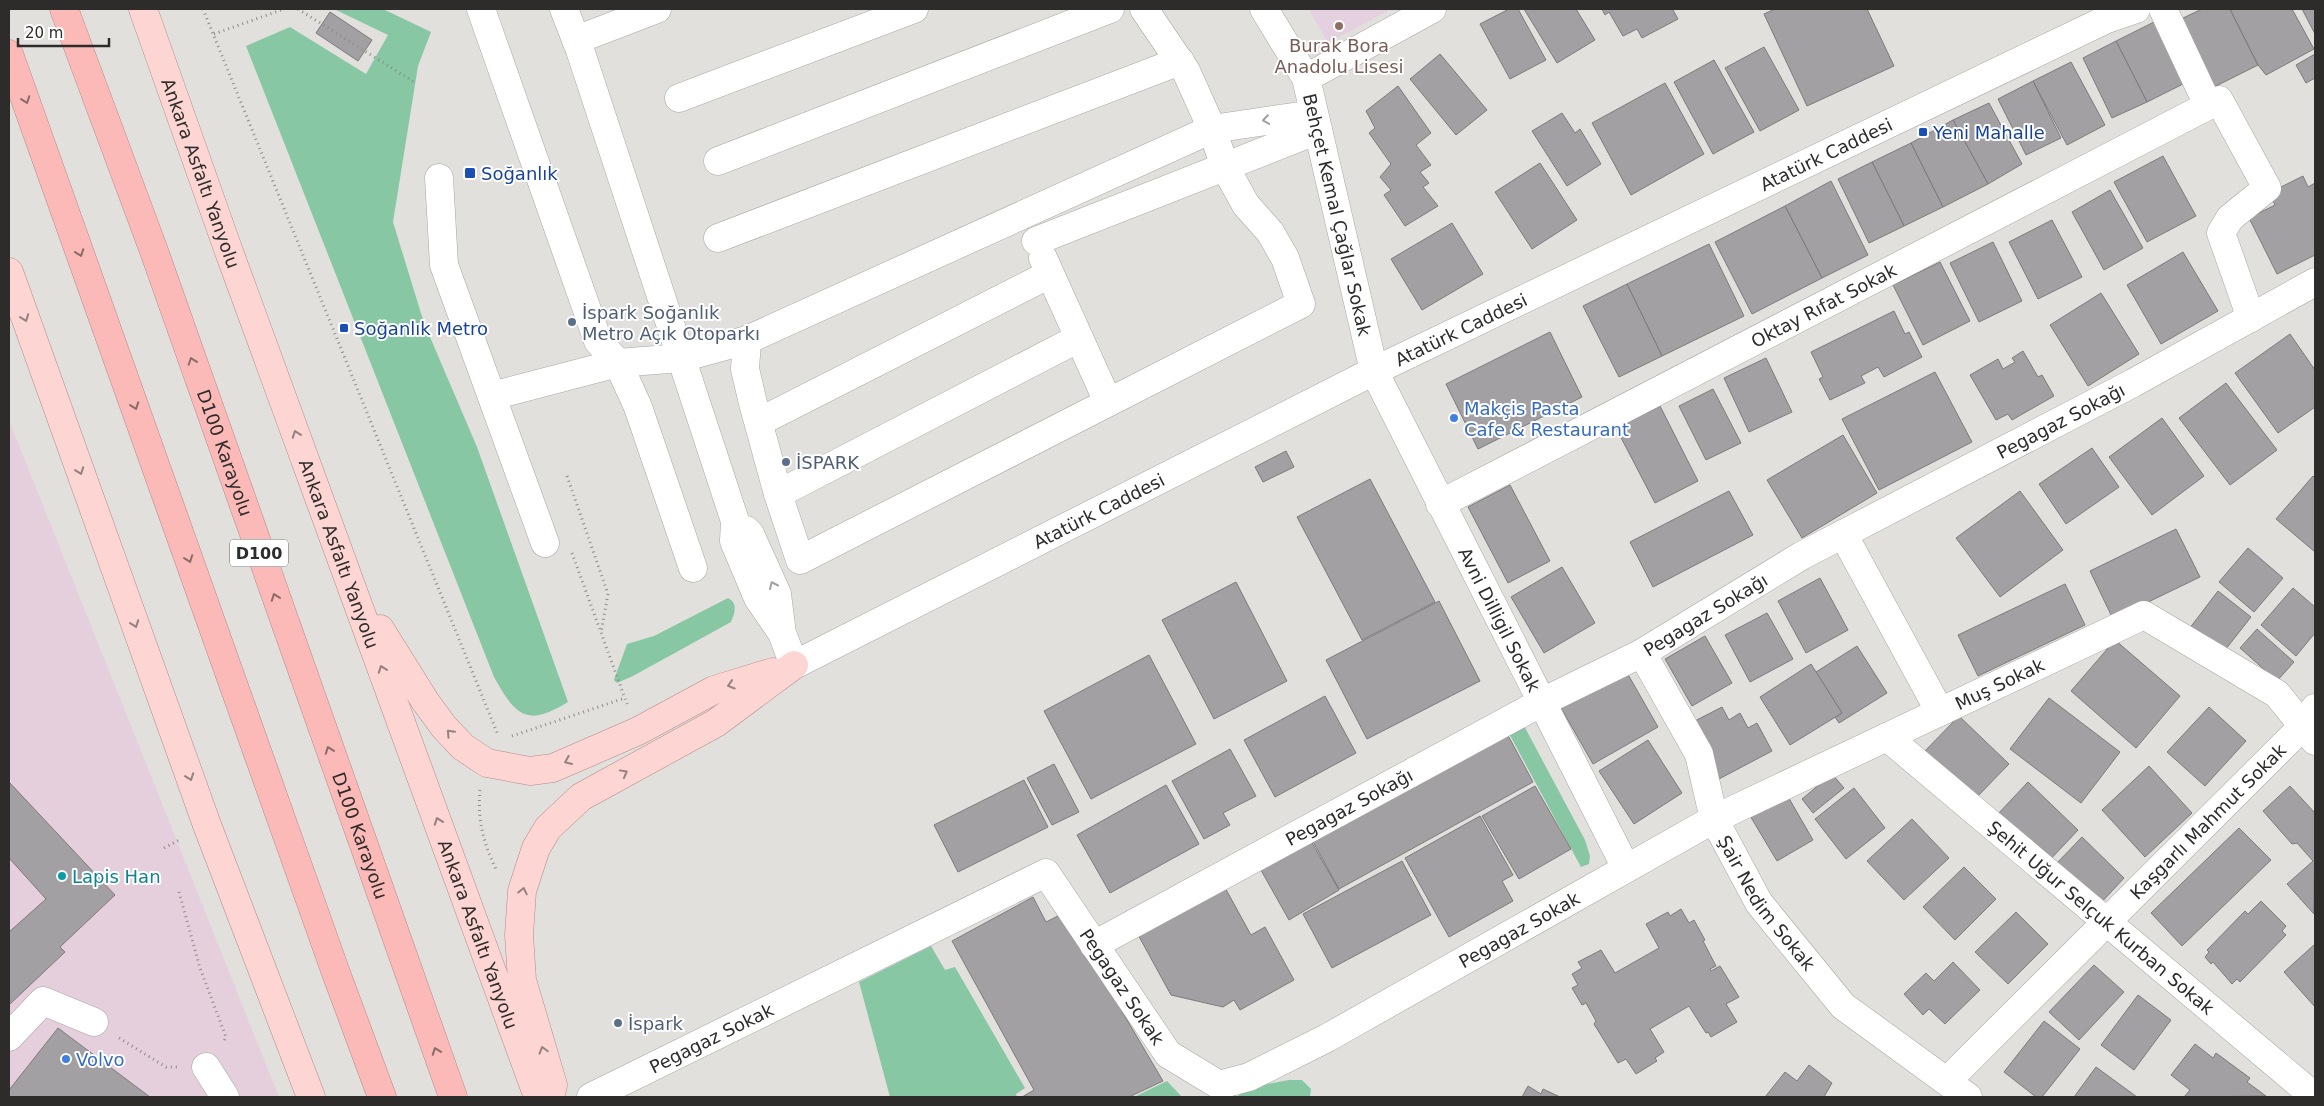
<svg xmlns="http://www.w3.org/2000/svg" width="2324" height="1106" font-family="'DejaVu Sans',sans-serif">
  <style>
    .commercial { fill: #e6cfdc }
    .education { fill: #e4d0de }
    .green { fill: #88c7a4 }
    .building { fill: #a2a0a2; stroke: #7d7a7d }
    .lines { fill: none; stroke-linecap: round; stroke-linejoin: round }
    .minor-casing { stroke: #a7a6a2; stroke-width: 29 }
    .major-casing { stroke: #b38886; stroke-width: 29 }
    .highway-casing { stroke: #b38886; stroke-width: 29 }
    .path { stroke: #8c8b89; stroke-width: 3; stroke-dasharray: 1 4; stroke-linecap: butt }
    .minor { stroke: #fff; stroke-width: 28 }
    .major { stroke: #fdd6d4; stroke-width: 28 }
    .highway { stroke: #fbbab7; stroke-width: 28 }
    .oneway { stroke: #8a6c6a }
    .oneway2 { stroke: #a0a0a0 }
    .oneway3 { stroke: #958180 }
    .education-dot { fill: #8d6e63; stroke: #fff; stroke-width: 2 }
    .transit-dot { fill: #1a4fb4; stroke: #fff; stroke-width: 2 }
    .service-dot { fill: #5c6f8a; stroke: #fff; stroke-width: 2 }
    .shop-dot { fill: #3f7fe0; stroke: #fff; stroke-width: 2 }
    .culture-dot { fill: #0f9aa8; stroke: #fff; stroke-width: 2 }
    .labels { text-anchor: middle; dominant-baseline: central; stroke-width: 4; stroke-linejoin: round; paint-order: stroke }
    .shield { fill: #fff; stroke: #6c6b6b; stroke-width: 1 }
    .shield-label { font-size: 16px; font-weight: bold; fill: #2d2c2b }
    .education-label { font-size: 18px; fill: #785e54; stroke: #fff }
    .transit-label { font-size: 18px; fill: #164399; stroke: #fff; text-anchor: start }
    .street-label { font-size: 18px; fill: #2d2c2b; stroke: #fff }
    .service-label { font-size: 18px; fill: #4e5e75; stroke: #fff; text-anchor: start }
    .shop-label { font-size: 18px; fill: #366cbe; stroke: #fff; text-anchor: start }
    .culture-label { font-size: 18px; fill: #0d838f; stroke: #fff; text-anchor: start }
  </style>
  <rect width="100%" height="100%" fill="#e2e0dd"/>
  <polygon class="commercial" points="9,420 279,1097 9,1097"/>
  <polygon class="education" points="1309,9 1391,9 1328,43"/>
  <g class="green">
    <path d="M334 9H383L431 32 418 66 393 222 424 323 477 447 568 702C527 727 516 717 494 677L246 46 290 27 366 74 388 35Z"/>
    <path d="M728 598C738 603 735 613 731 622L633 676 617 683 614 680 627 644 654 636Z"/>
    <polygon points="1523,724 1585,840 1590,856 1589,864 1581,867 1506,728"/>
    <polygon points="931,946 945,970 955,967 1025,1088 1016,1094 1017,1097 890,1097 859,982"/>
    <polygon points="1289,1080 1302,1080 1311,1089 1310,1097 1236,1097 1252,1087"/>
    <polygon points="1167,1081 1182,1097 1134,1097"/>
  </g>
  <g class="building">
    <polygon points="1509,9 1518,9 1546,60 1510,79 1480,24"/>
    <polygon points="1524,9 1576,9 1595,40 1557,63"/>
    <polygon points="1602,9 1674,9 1673,10 1678,19 1642,38 1637,29 1623,36 1609,12 1605,15"/>
    <polygon points="1775,9 1867,9 1894,66 1807,106 1764,14"/>
    <polygon points="2202,9 2230,9 2258,65 2214,87 2181,19"/>
    <polygon points="2230,9 2292,9 2314,49 2266,75 2258,65"/>
    <polygon points="2302,9 2315,9 2315,34"/>
    <polygon points="330,12 372,40 358,61 316,33"/>
    <polygon points="2154,22 2185,83 2147,102 2116,41"/>
    <polygon points="2116,41 2147,102 2112,118 2083,58"/>
    <polygon points="1764,47 1799,110 1760,131 1725,68"/>
    <polygon points="1440,54 1487,110 1456,135 1410,79"/>
    <polygon points="2315,54 2315,78 2306,83 2296,65"/>
    <polygon points="1714,60 1754,132 1713,154 1674,82"/>
    <polygon points="2071,62 2105,125 2067,145 2033,81"/>
    <polygon points="2033,81 2061,138 2026,155 1998,99"/>
    <polygon points="1665,83 1704,154 1631,195 1592,123"/>
    <polygon points="1398,86 1431,133 1416,145 1431,165 1420,172 1429,183 1423,187 1438,206 1405,226 1384,195 1391,190 1380,177 1391,164 1369,133 1375,128 1366,111"/>
    <polygon points="1989,103 2022,164 1988,184 1953,120"/>
    <polygon points="1562,113 1575,133 1580,129 1601,164 1567,186 1532,131"/>
    <polygon points="1953,120 1988,184 1943,207 1911,143"/>
    <polygon points="1911,143 1943,207 1904,226 1872,162"/>
    <polygon points="2163,156 2196,216 2147,242 2114,182"/>
    <polygon points="1872,162 1904,226 1869,243 1838,179"/>
    <polygon points="1540,163 1577,220 1532,249 1495,192"/>
    <polygon points="2303,176 2308,187 2315,183 2315,255 2277,274 2249,218 2275,205 2269,193"/>
    <polygon points="1831,181 1868,255 1822,278 1785,206"/>
    <polygon points="2110,190 2143,248 2104,270 2072,212"/>
    <polygon points="1785,206 1822,278 1752,314 1715,242"/>
    <polygon points="2052,220 2082,277 2038,299 2009,242"/>
    <polygon points="1452,223 1483,274 1422,310 1391,259"/>
    <polygon points="1993,242 2022,301 1979,322 1950,263"/>
    <polygon points="1709,244 1744,316 1662,356 1627,284"/>
    <polygon points="2183,252 2218,311 2161,344 2127,285"/>
    <polygon points="1940,262 1970,321 1923,345 1893,285"/>
    <polygon points="1627,284 1662,356 1619,377 1583,306"/>
    <polygon points="2101,293 2139,354 2088,386 2050,325"/>
    <polygon points="1894,311 1905,334 1909,332 1922,357 1884,377 1878,367 1861,376 1865,383 1830,400 1819,379 1823,377 1811,352"/>
    <polygon points="1550,332 1582,397 1478,449 1446,384"/>
    <polygon points="2290,334 2315,370 2315,407 2278,433 2235,373"/>
    <polygon points="2023,351 2038,377 2042,375 2054,396 2012,420 2008,414 1996,420 1970,375 1998,359 2003,369 2015,362 2012,358"/>
    <polygon points="1766,358 1792,412 1749,432 1724,378"/>
    <polygon points="1935,372 1972,442 1879,490 1842,419"/>
    <polygon points="2226,383 2277,450 2230,485 2179,418"/>
    <polygon points="1713,389 1741,443 1706,460 1679,406"/>
    <polygon points="1660,406 1698,481 1655,503 1616,428"/>
    <polygon points="2162,418 2204,476 2152,515 2109,457"/>
    <polygon points="1843,435 1877,493 1802,538 1767,480"/>
    <polygon points="2092,448 2119,487 2066,524 2039,484"/>
    <polygon points="1286,451 1294,467 1263,482 1255,467"/>
    <polygon points="2313,476 2315,478 2315,552 2276,519"/>
    <polygon points="1370,479 1435,602 1362,640 1297,517"/>
    <polygon points="1510,485 1550,561 1508,583 1468,507"/>
    <polygon points="1729,491 1753,535 1653,587 1630,542"/>
    <polygon points="2020,491 2063,550 2000,597 1956,538"/>
    <polygon points="2176,529 2200,577 2113,619 2090,571"/>
    <polygon points="2248,548 2283,578 2254,612 2219,582"/>
    <polygon points="1562,567 1595,623 1544,653 1511,597"/>
    <polygon points="1820,578 1848,630 1806,653 1778,601"/>
    <polygon points="1236,582 1287,681 1214,719 1162,620"/>
    <polygon points="2065,584 2085,625 1978,676 1958,635"/>
    <polygon points="2293,588 2315,607 2315,633 2296,656 2261,625"/>
    <polygon points="2218,591 2251,617 2222,654 2189,629"/>
    <polygon points="1439,601 1480,681 1367,739 1326,660"/>
    <polygon points="1767,613 1793,659 1750,682 1725,635"/>
    <polygon points="2257,629 2294,662 2277,681 2240,648"/>
    <polygon points="1705,636 1732,683 1692,706 1665,659"/>
    <polygon points="2115,640 2180,696 2136,748 2071,691"/>
    <polygon points="1857,646 1887,693 1839,723 1835,717 1842,713 1816,672"/>
    <polygon points="1149,655 1196,744 1091,799 1044,711"/>
    <polygon points="1811,664 1842,713 1790,745 1760,697"/>
    <polygon points="1626,671 1658,727 1593,764 1561,708"/>
    <polygon points="1325,696 1356,753 1275,797 1244,740"/>
    <polygon points="2049,698 2120,752 2081,803 2010,749"/>
    <polygon points="1722,707 1729,720 1740,713 1748,728 1757,723 1772,751 1719,779 1689,724"/>
    <polygon points="2209,707 2246,741 2205,786 2167,752"/>
    <polygon points="1959,716 2009,764 1973,801 1923,753"/>
    <polygon points="1504,728 1533,782 1339,889 1310,836"/>
    <polygon points="1648,740 1682,793 1634,824 1599,771"/>
    <polygon points="1230,749 1256,796 1223,813 1230,825 1204,839 1172,781"/>
    <polygon points="1054,764 1079,812 1052,825 1027,778"/>
    <polygon points="2149,766 2192,813 2145,857 2102,810"/>
    <polygon points="1832,774 1844,788 1813,813 1802,799"/>
    <polygon points="1024,780 1048,827 958,872 934,825"/>
    <polygon points="9,782 115,895 60,947 65,952 9,1005 9,932 46,899 9,858"/>
    <polygon points="2028,782 2078,830 2047,863 1997,815"/>
    <polygon points="1166,785 1199,844 1110,893 1077,835"/>
    <polygon points="1535,786 1571,849 1519,879 1482,816"/>
    <polygon points="2290,786 2315,813 2314,914 2287,884 2313,861 2297,843 2292,844 2263,811"/>
    <polygon points="1783,788 1813,840 1777,861 1746,809"/>
    <polygon points="1854,788 1885,828 1846,859 1815,819"/>
    <polygon points="1480,816 1513,875 1502,881 1513,901 1449,937 1405,858"/>
    <polygon points="1912,819 1949,858 1904,900 1867,861"/>
    <polygon points="2239,828 2271,860 2182,946 2151,913"/>
    <polygon points="1307,834 1339,890 1289,920 1257,863"/>
    <polygon points="2082,837 2124,878 2100,904 2057,863"/>
    <polygon points="1402,861 1431,915 1332,968 1303,914"/>
    <polygon points="1964,867 1996,899 1955,940 1923,907"/>
    <polygon points="1223,884 1251,935 1265,927 1294,980 1240,1010 1234,1000 1223,1007 1171,995 1136,931"/>
    <polygon points="1033,897 1046,922 1064,913 1163,1081 1129,1097 1022,1097 1034,1090 952,941"/>
    <polygon points="2261,901 2286,926 2282,931 2286,935 2240,982 2237,979 2232,984 2213,962 2211,964 2205,957 2209,952 2207,950 2245,911 2248,914"/>
    <polygon points="1681,909 1689,923 1694,920 1705,940 1703,941 1716,966 1710,969 1711,971 1720,966 1739,997 1726,1004 1737,1022 1711,1037 1708,1032 1706,1033 1689,1006 1650,1029 1664,1052 1655,1058 1657,1061 1636,1074 1626,1059 1618,1063 1594,1024 1596,1021 1586,1003 1582,1005 1572,988 1578,985 1572,974 1582,968 1578,962 1601,950 1615,973 1659,948 1646,924 1668,912 1670,916"/>
    <polygon points="2016,912 2048,944 2008,984 1975,952"/>
    <polygon points="2315,944 2315,1007 2284,972"/>
    <polygon points="1953,962 1980,990 1945,1024 1929,1009 1923,1015 1904,994 1926,973 1934,981"/>
    <polygon points="2094,965 2124,992 2079,1040 2049,1012"/>
    <polygon points="2138,995 2171,1020 2134,1070 2101,1045"/>
    <polygon points="2044,1021 2080,1049 2042,1097 2036,1097 2004,1072"/>
    <polygon points="58,1028 150,1097 9,1097 9,1090"/>
    <polygon points="2195,1044 2213,1058 2216,1053 2250,1078 2247,1082 2266,1096 2184,1097 2190,1090 2171,1075"/>
    <polygon points="1809,1065 1832,1083 1824,1097 1765,1097 1785,1072 1797,1081"/>
    <polygon points="2096,1067 2137,1097 2074,1097"/>
    <polygon points="1528,1086 1541,1094 1543,1089 1560,1097 1522,1097"/>
  </g>
  <g class="lines">
    <g class="minor-casing">
      <g id="minor">
        <polyline points="481,9 598,341 618,363 638,407 693,568"/>
        <path id="s1" d="M564 9 580 50 735 521 734 541 758 598 782 633 794 665 1374 371 2107 19 2136 9"/>
        <path id="s2" d="M1264 9 1306 78 1374 371 1626 868"/>
        <polyline points="2163,9 2208,105"/>
        <polyline points="576,40 657,9"/>
        <polyline points="1306,78 1432,9"/>
        <polyline points="679,98 914,9"/>
        <polyline points="718,161 1110,9"/>
        <polyline points="439,178 444,265 545,543"/>
        <polyline points="718,238 1180,61"/>
        <polyline points="1036,241 1318,130"/>
        <polyline points="1043,258 1108,402"/>
        <polyline points="747,340 745,369 753,403 778,494 800,560 1301,304 1285,258 1270,232 1246,205 1225,167 1212,129 1186,71 1144,9"/>
        <polyline points="492,396 618,363 681,358 747,340 1212,129 1314,114"/>
        <polyline points="759,422 1050,274"/>
        <polyline points="778,494 1079,338"/>
        <path id="s3" d="M1440 504 2219 100 2267 188 2230 218 2221 233 2251 318"/>
        <polyline points="746,530 750,534 777,594 781,626"/>
        <polyline points="1843,534 1940,712"/>
        <path id="s4" d="M1642 653 1699 754 1714 819 1759 903 1843 1006 1968 1097"/>
        <path id="s5" d="M1887 737 2315 1097"/>
        <path id="s6" d="M1094 945 1542 702 1642 653 1801 556 2133 383 2315 282"/>
        <polyline points="9,1037 43,1001 94,1022"/>
        <polyline points="206,1067 225,1097"/>
        <path id="s7" d="M1947 1081 2303 726 2315 708"/>
        <path id="s8" d="M591 1097 1046 873 1168 1054 1219 1085 1249 1077 1327 1038 1714 819 2144 615 2277 694 2315 741"/>
      </g>
    </g>
    <g class="major-casing">
      <g id="major">
        <path id="s9" d="M143 9 228 249 538 1097"/>
        <polyline points="9,272 207,825 311,1097"/>
        <polyline points="380,629 425,701 444,727 463,747 487,763 530,771 553,768 638,731 714,690 773,672"/>
        <polyline points="550,1097 553,1085 522,980 519,935 522,891 536,848 548,828 581,797 716,723 794,665"/>
      </g>
    </g>
    <g class="highway-casing">
      <g id="highway">
        <path id="s10" d="M64 9 154 251 453 1097"/>
        <polyline points="9,54 336,973 382,1097"/>
      </g>
    </g>
    <g class="path">
      <polyline points="203,9 498,735"/>
      <polyline points="298,9 414,82"/>
      <polyline points="214,34 284,9"/>
      <polyline points="567,476 608,594 601,633"/>
      <polyline points="572,553 627,704"/>
      <polyline points="512,736 625,698"/>
      <path d="M480 790C477 819 484 846 497 871"/>
      <polyline points="164,848 181,839"/>
      <polyline points="179,892 200,968 226,1037 223,1043"/>
      <polyline points="119,1038 166,1067 177,1067"/>
    </g>
    <use href="#minor" class="minor"/>
    <use href="#major" class="major"/>
    <use href="#highway" class="highway"/>
  </g>
  <defs><path id="oneway-chevron" d="M-2-3.5L2.5 0L-2 3.5" fill="none" stroke-width="1.6" stroke-linecap="round" stroke-linejoin="round" transform="scale(1.25)"/></defs>
  <g class="oneway">
    <use href="#oneway-chevron" transform="translate(26 100) rotate(70)"/>
    <use href="#oneway-chevron" transform="translate(80 253) rotate(70)"/>
    <use href="#oneway-chevron" transform="translate(192 361) rotate(-109)"/>
    <use href="#oneway-chevron" transform="translate(135 406) rotate(70)"/>
    <use href="#oneway-chevron" transform="translate(189 559) rotate(70)"/>
    <use href="#oneway-chevron" transform="translate(275 597) rotate(-110)"/>
    <use href="#oneway-chevron" transform="translate(329 750) rotate(-110)"/>
    <use href="#oneway-chevron" transform="translate(436 1051) rotate(-110)"/>
  </g>
  <g class="oneway2">
    <use href="#oneway-chevron" transform="translate(1266 120) rotate(172)"/>
    <use href="#oneway-chevron" transform="translate(773 585) rotate(-114)"/>
  </g>
  <g class="oneway3">
    <use href="#oneway-chevron" transform="translate(25 318) rotate(70)"/>
    <use href="#oneway-chevron" transform="translate(296 434) rotate(-110)"/>
    <use href="#oneway-chevron" transform="translate(80 471) rotate(70)"/>
    <use href="#oneway-chevron" transform="translate(135 624) rotate(70)"/>
    <use href="#oneway-chevron" transform="translate(382 669) rotate(-110)"/>
    <use href="#oneway-chevron" transform="translate(731 685) rotate(163)"/>
    <use href="#oneway-chevron" transform="translate(450 733) rotate(-133)"/>
    <use href="#oneway-chevron" transform="translate(568 761) rotate(157)"/>
    <use href="#oneway-chevron" transform="translate(624 773) rotate(-29)"/>
    <use href="#oneway-chevron" transform="translate(190 777) rotate(70)"/>
    <use href="#oneway-chevron" transform="translate(438 821) rotate(-110)"/>
    <use href="#oneway-chevron" transform="translate(523 891) rotate(-78)"/>
    <use href="#oneway-chevron" transform="translate(543 1050) rotate(-106)"/>
  </g>
  <circle class="education-dot" cx="1339" cy="26" r="5"/>
  <g class="transit-dot">
    <rect x="1918" y="127" width="10" height="10" rx="2.5"/>
    <rect x="464" y="167" width="12" height="12" rx="2.5"/>
    <rect x="339" y="323" width="10" height="10" rx="2.5"/>
  </g>
  <g class="service-dot">
    <circle cx="572" cy="322" r="5"/>
    <circle cx="786" cy="462" r="5"/>
    <circle cx="618" cy="1023" r="5"/>
  </g>
  <g class="shop-dot">
    <circle cx="1454" cy="418" r="5"/>
    <circle cx="66" cy="1059" r="5"/>
  </g>
  <circle class="culture-dot" cx="62" cy="876" r="5"/>
  <g class="labels">
    <rect class="shield" x="230" y="539.5" width="58" height="27" rx="4"/>
    <g class="shield-label">
      <text x="259" y="553">D100</text>
    </g>
    <g class="education-label">
      <text x="1339" y="45">Burak Bora<tspan x="1339" dy="21">Anadolu Lisesi</tspan></text>
    </g>
    <g class="transit-label">
      <text x="1933" y="132">Yeni Mahalle</text>
      <text x="481" y="173">Soğanlık</text>
      <text x="354" y="328">Soğanlık Metro</text>
    </g>
    <g class="street-label">
      <text stroke="none"><textPath href="#s1" startOffset="1850">Atatürk Caddesi</textPath></text>
      <text stroke="none"><textPath href="#s9" startOffset="174">Ankara Asfaltı Yanyolu</textPath></text>
      <text stroke="none"><textPath href="#s2" startOffset="221">Behçet Kemal Çağlar Sokak</textPath></text>
      <text stroke="none"><textPath href="#s3" startOffset="432">Oktay Rıfat Sokak</textPath></text>
      <text stroke="none"><textPath href="#s1" startOffset="1445">Atatürk Caddesi</textPath></text>
      <text stroke="none"><textPath href="#s6" startOffset="1100">Pegagaz Sokağı</textPath></text>
      <text stroke="none"><textPath href="#s10" startOffset="472">D100 Karayolu</textPath></text>
      <text stroke="none"><textPath href="#s1" startOffset="1040">Atatürk Caddesi</textPath></text>
      <text stroke="none"><textPath href="#s9" startOffset="579">Ankara Asfaltı Yanyolu</textPath></text>
      <text stroke="none"><textPath href="#s6" startOffset="695">Pegagaz Sokağı</textPath></text>
      <text stroke="none"><textPath href="#s2" startOffset="660">Avni Dilligil Sokak</textPath></text>
      <text stroke="none"><textPath href="#s8" startOffset="1664">Muş Sokak</textPath></text>
      <text stroke="none"><textPath href="#s6" startOffset="290">Pegagaz Sokağı</textPath></text>
      <text stroke="none"><textPath href="#s7" startOffset="368">Kaşgarlı Mahmut Sokak</textPath></text>
      <text stroke="none"><textPath href="#s10" startOffset="878">D100 Karayolu</textPath></text>
      <text stroke="none"><textPath href="#s4" startOffset="282">Şair Nedim Sokak</textPath></text>
      <text stroke="none"><textPath href="#s5" startOffset="280">Şehit Uğur Selçuk Kurban Sokak</textPath></text>
      <text stroke="none"><textPath href="#s8" startOffset="1124">Pegagaz Sokak</textPath></text>
      <text stroke="none"><textPath href="#s9" startOffset="984">Ankara Asfaltı Yanyolu</textPath></text>
      <text stroke="none"><textPath href="#s8" startOffset="644">Pegagaz Sokak</textPath></text>
      <text stroke="none"><textPath href="#s8" startOffset="134">Pegagaz Sokak</textPath></text>
    </g>
    <g class="service-label">
      <text x="582" y="312">İspark Soğanlık<tspan x="582" dy="21">Metro Açık Otoparkı</tspan></text>
      <text x="796" y="462">İSPARK</text>
      <text x="628" y="1023">İspark</text>
    </g>
    <g class="shop-label">
      <text x="1464" y="408">Makçis Pasta<tspan x="1464" dy="21">Cafe &amp; Restaurant</tspan></text>
      <text x="76" y="1059">Volvo</text>
    </g>
    <g class="culture-label">
      <text x="72" y="876">Lapis Han</text>
    </g>
  </g>
  <rect width="2324" height="1106" fill="none" stroke="#2d2c2b" stroke-width="20"/>
  <path d="M18 38v8h91v-8" fill="none" stroke="#2d2c2b" stroke-width="2.5"/>
  <text x="25" y="38" font-size="15" fill="#2d2c2b" stroke="#ffffff" stroke-width="4" paint-order="stroke">20 m</text>
</svg>
